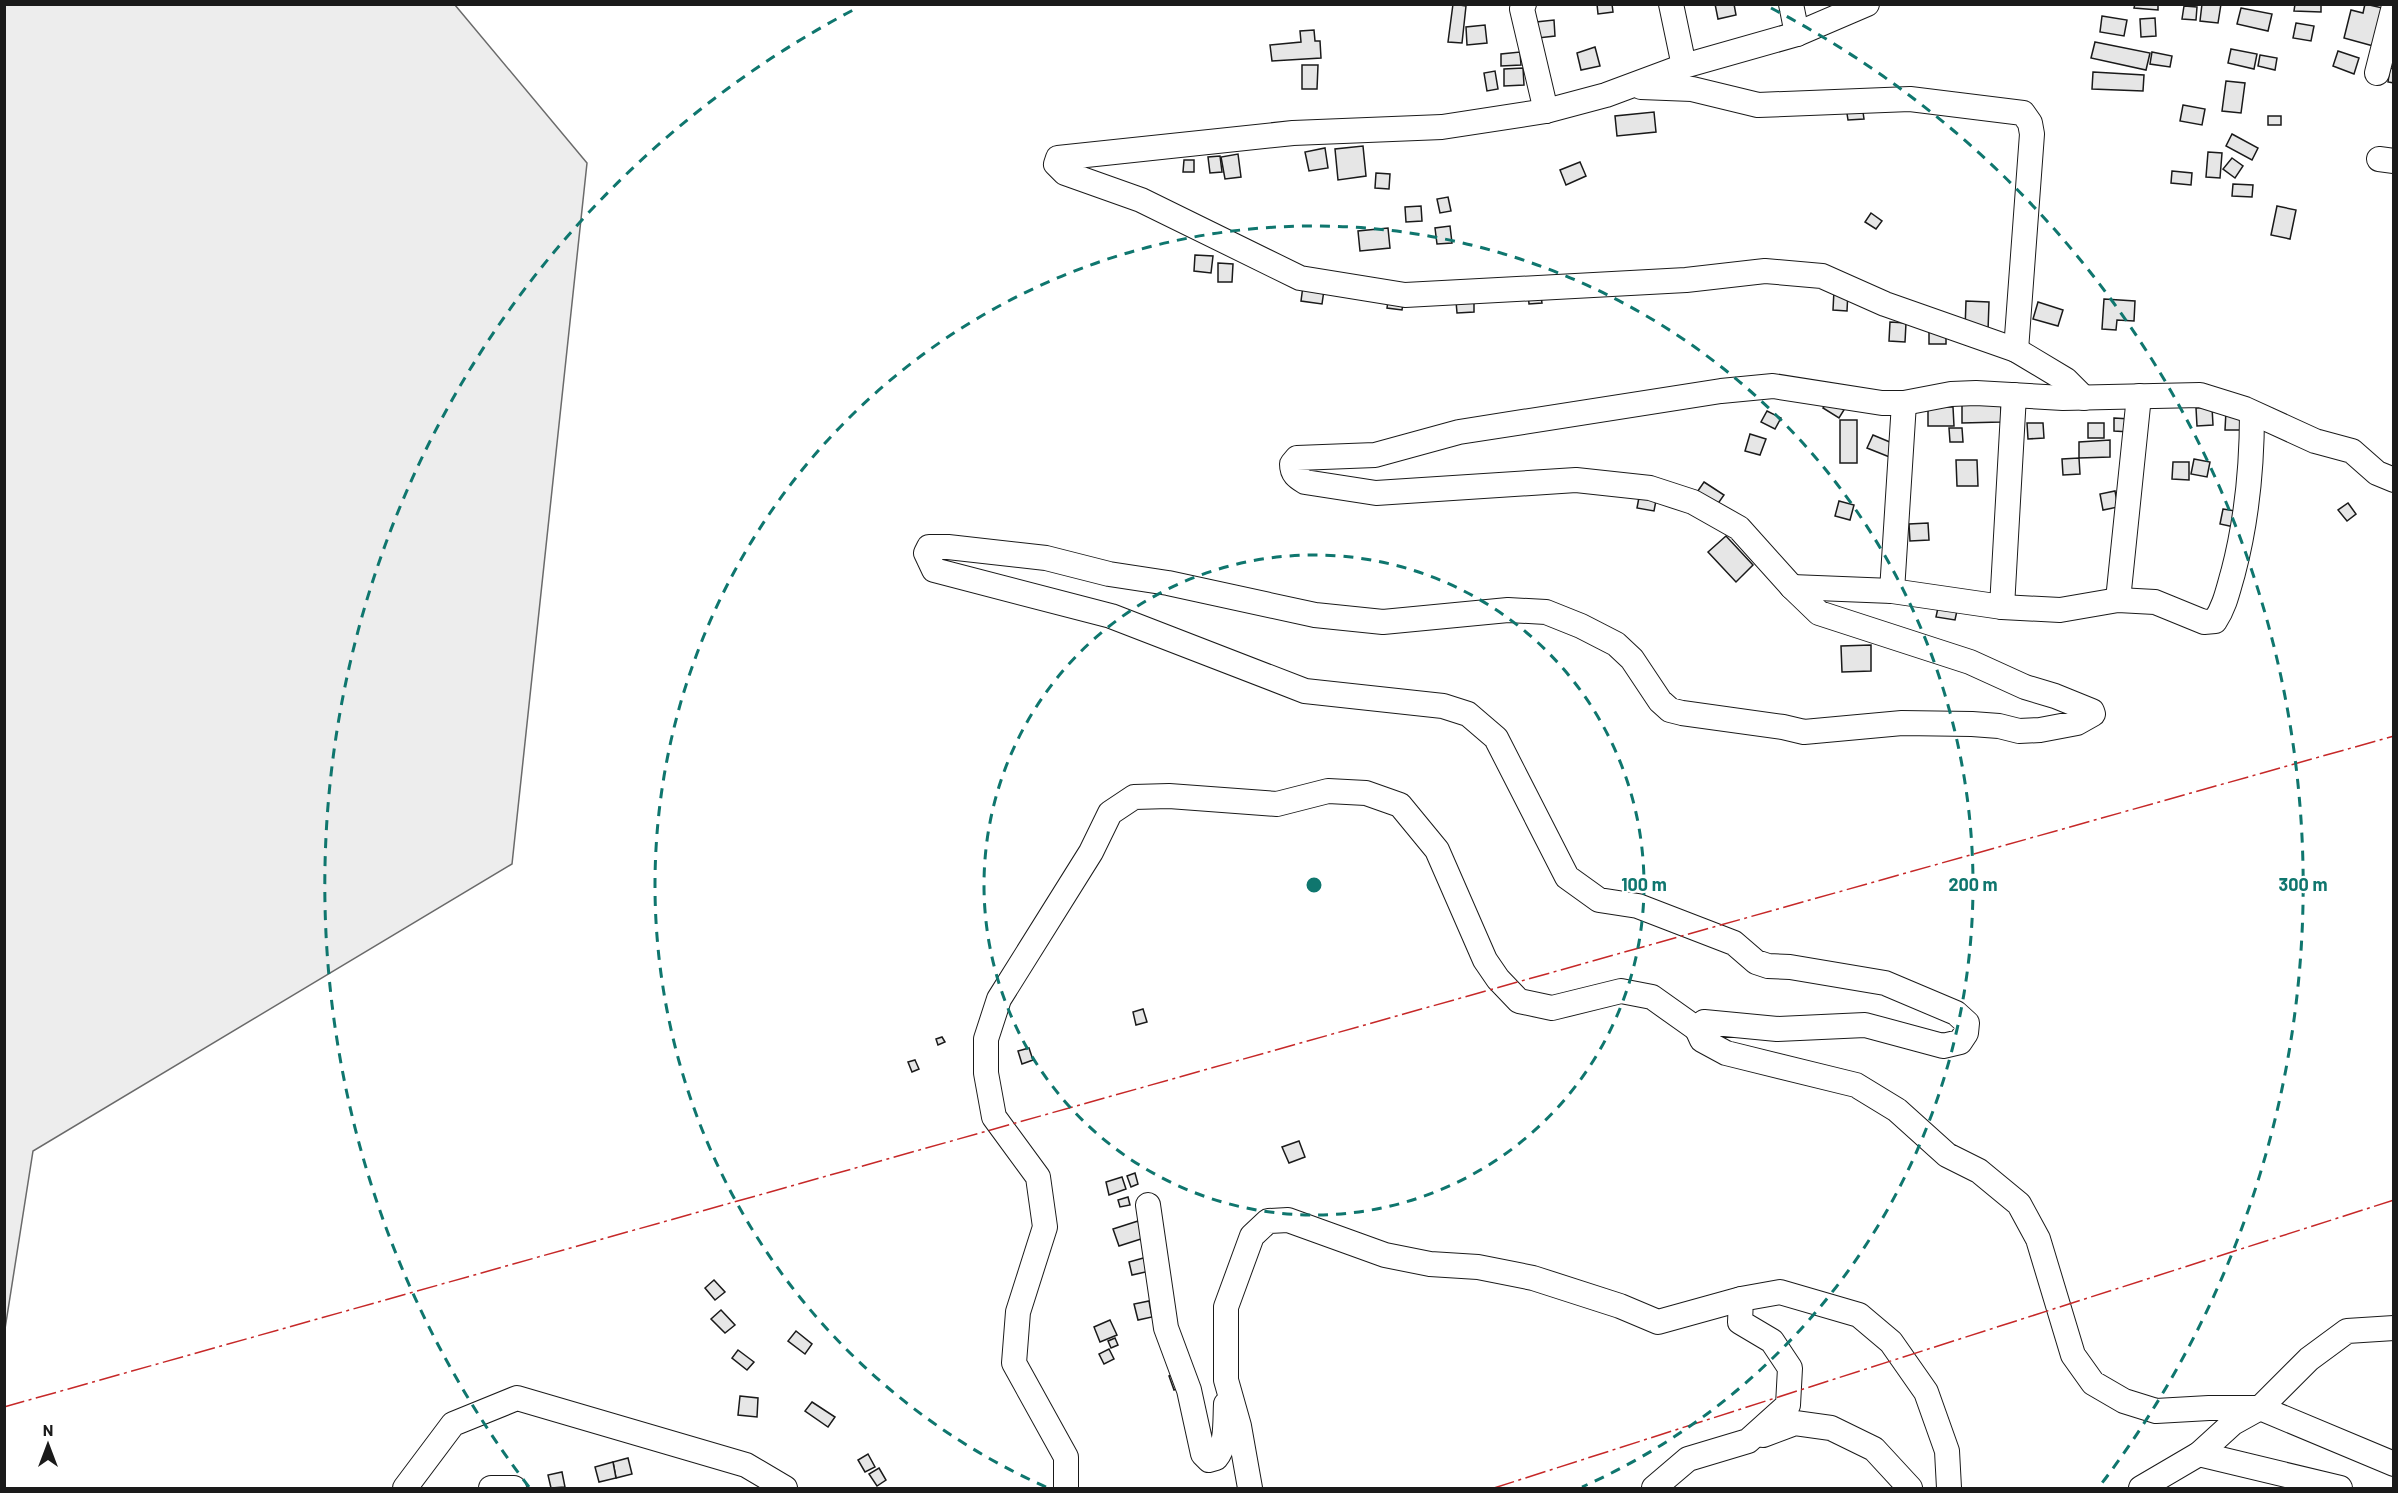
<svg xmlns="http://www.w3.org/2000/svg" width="2398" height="1493" font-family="Barlow,sans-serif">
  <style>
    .green { fill: #ededed; stroke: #6a6a6a; stroke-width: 1.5 }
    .building { fill: #e6e6e6; stroke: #1a1a1a; stroke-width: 1.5 }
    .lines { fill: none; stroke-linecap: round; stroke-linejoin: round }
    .minor-casing { stroke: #1a1a1a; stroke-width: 26 }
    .minor { stroke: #fff; stroke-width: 24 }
    .power { stroke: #c62828; stroke-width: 1.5; stroke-dasharray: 21 4.5 3 4.5; stroke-linecap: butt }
    .ring { fill: none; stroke: #0f766e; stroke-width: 3; stroke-dasharray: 10 8 }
    .centre { fill: #0f766e; stroke: #fff; stroke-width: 3 }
    .ring-label { font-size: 18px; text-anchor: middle; font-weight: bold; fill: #0f766e; stroke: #fff; stroke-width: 4.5; stroke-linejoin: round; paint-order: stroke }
  </style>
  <rect width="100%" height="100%" fill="#fff"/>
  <polygon class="green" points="5,4 455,5 587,163 512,864 33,1151 5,1329"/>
  <g class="building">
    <polygon points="1453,4 1466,6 1462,43 1448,42"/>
    <polygon points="1597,4 1612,4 1613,12 1598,14"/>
    <polygon points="1715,4 1734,4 1736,15 1718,19"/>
    <polygon points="2135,4 2158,4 2158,10 2134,8"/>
    <polygon points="2202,4 2221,4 2218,23 2200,21"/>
    <polygon points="2295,4 2321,4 2321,12 2294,11"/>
    <polygon points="2365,4 2387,9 2377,47 2344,38 2351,10 2363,13"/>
    <polygon points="2184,6 2197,7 2196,20 2182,19"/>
    <polygon points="2241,8 2272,14 2268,31 2237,24"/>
    <polygon points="2102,16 2127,20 2124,36 2100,32"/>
    <polygon points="2155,18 2156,36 2141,37 2140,19"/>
    <polygon points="1554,20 1555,36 1538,38 1536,22"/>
    <polygon points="2296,23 2314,26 2311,41 2293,38"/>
    <polygon points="1485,25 1487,43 1467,45 1466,27"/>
    <polygon points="1314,30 1315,41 1320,41 1321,58 1272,61 1270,45 1301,42 1300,31"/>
    <polygon points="2095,42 2150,53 2146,70 2091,58"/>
    <polygon points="1595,47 1600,66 1581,70 1577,53"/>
    <polygon points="2231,49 2257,54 2254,69 2228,63"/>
    <polygon points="2338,51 2359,58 2354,74 2333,66"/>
    <polygon points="1520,52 1521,65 1501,66 1501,54"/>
    <polygon points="2152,52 2172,56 2170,67 2150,64"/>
    <polygon points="2260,55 2277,58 2275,70 2258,66"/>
    <polygon points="1302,65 1318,65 1317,89 1302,89"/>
    <polygon points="1523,68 1524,85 1504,86 1504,69"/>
    <polygon points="2390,68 2394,69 2394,83 2388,82"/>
    <polygon points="1495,71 1498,89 1487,91 1484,73"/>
    <polygon points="2093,72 2144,75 2143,91 2092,89"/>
    <polygon points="2226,81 2245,83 2241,113 2222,111"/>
    <polygon points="1862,105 1864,119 1848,120 1846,107"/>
    <polygon points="2183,105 2205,109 2202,125 2180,121"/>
    <polygon points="1654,112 1656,132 1617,136 1615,116"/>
    <rect x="2268" y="116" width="13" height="9"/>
    <polygon points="2232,134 2258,148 2252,160 2226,146"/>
    <polygon points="1363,146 1366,176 1338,180 1335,149"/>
    <polygon points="1325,148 1328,168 1309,171 1305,152"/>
    <polygon points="2208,152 2222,153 2220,178 2206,177"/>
    <polygon points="1238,154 1241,177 1225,179 1221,157"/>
    <polygon points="1220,156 1222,172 1210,173 1208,157"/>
    <polygon points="2232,158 2243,166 2235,178 2223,169"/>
    <polygon points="1184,160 1194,160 1194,172 1183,172"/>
    <polygon points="1580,162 1586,176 1566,185 1560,170"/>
    <polygon points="2172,171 2192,173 2191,185 2171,183"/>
    <polygon points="1376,173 1390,174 1389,189 1375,188"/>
    <polygon points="2233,184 2253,185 2252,197 2232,196"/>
    <polygon points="1448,197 1451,211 1440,213 1437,199"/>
    <polygon points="1421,206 1422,221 1406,222 1405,207"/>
    <polygon points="2277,206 2296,210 2290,239 2271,235"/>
    <polygon points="1871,213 1882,221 1876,229 1865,222"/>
    <polygon points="1450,226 1452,243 1437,244 1435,228"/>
    <polygon points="1388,228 1390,248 1360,251 1358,231"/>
    <polygon points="1195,255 1213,256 1211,273 1194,271"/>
    <polygon points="1218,263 1233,264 1232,282 1218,282"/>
    <polygon points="1303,286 1324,290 1322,304 1301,301"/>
    <polygon points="1540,290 1542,303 1529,304 1528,292"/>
    <polygon points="1834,290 1848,291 1847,311 1833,310"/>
    <polygon points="1389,295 1404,296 1402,310 1387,308"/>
    <polygon points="2104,299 2135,301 2134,321 2117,320 2116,330 2102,329"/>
    <polygon points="1474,300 1474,312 1457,313 1456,301"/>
    <polygon points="1966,301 1989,302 1988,331 1965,330"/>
    <polygon points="2038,302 2063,310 2058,326 2033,319"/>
    <polygon points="1890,322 1906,323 1905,342 1889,341"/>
    <rect x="1929" y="327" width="17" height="17"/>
    <polygon points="1831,396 1847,405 1839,418 1823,408"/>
    <polygon points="2001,401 2001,422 1962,423 1962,402"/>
    <polygon points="1928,407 1953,407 1954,426 1928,426"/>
    <polygon points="2212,407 2213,425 2197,426 2196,408"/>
    <polygon points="1767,411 1781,418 1775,429 1761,422"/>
    <polygon points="2226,411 2247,411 2247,430 2225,430"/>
    <polygon points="2114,418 2130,419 2130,432 2114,431"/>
    <rect x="1840" y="420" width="17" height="43"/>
    <polygon points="2027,423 2043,423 2044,438 2028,439"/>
    <rect x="2088" y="423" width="16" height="15"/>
    <polygon points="1949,428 1962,428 1963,442 1950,442"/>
    <polygon points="1750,434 1766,439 1760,455 1745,451"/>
    <polygon points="1873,435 1897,445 1892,458 1867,448"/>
    <polygon points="2110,440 2110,457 2079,458 2079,442"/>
    <polygon points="2079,458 2080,474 2063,475 2062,459"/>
    <polygon points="2194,459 2210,462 2207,477 2191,474"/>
    <polygon points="1956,460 1977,460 1978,486 1957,486"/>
    <polygon points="2173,462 2189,462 2189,480 2172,479"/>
    <polygon points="1704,482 1724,495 1712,512 1693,498"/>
    <polygon points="2115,491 2118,507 2103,510 2100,494"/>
    <polygon points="1640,492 1657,495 1654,511 1637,508"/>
    <polygon points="1839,501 1854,505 1850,520 1835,516"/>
    <polygon points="2348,503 2356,514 2347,521 2338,510"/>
    <polygon points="2223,509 2242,512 2239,528 2220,524"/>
    <polygon points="1928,523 1929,540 1910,541 1909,524"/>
    <polygon points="1726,536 1753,565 1736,582 1708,552"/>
    <polygon points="1939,603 1958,606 1955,620 1936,617"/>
    <polygon points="1871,645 1871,671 1842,672 1841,646"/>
    <polygon points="1143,1009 1147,1022 1136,1025 1133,1012"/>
    <polygon points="942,1037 945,1042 938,1045 936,1039"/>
    <polygon points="1029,1048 1033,1060 1022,1064 1018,1051"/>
    <polygon points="915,1060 919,1069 912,1072 908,1062"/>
    <polygon points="1299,1141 1305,1157 1289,1163 1282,1147"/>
    <polygon points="1135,1173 1138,1184 1131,1187 1127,1176"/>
    <polygon points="1122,1177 1126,1189 1109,1195 1106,1182"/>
    <polygon points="1128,1197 1130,1205 1120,1207 1118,1200"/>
    <polygon points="1138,1221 1144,1238 1119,1246 1113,1229"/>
    <polygon points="1147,1257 1150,1271 1132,1275 1129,1262"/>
    <polygon points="714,1280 725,1292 715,1300 705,1288"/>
    <polygon points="1149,1301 1152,1317 1138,1320 1134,1304"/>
    <polygon points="721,1310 735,1325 725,1333 711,1319"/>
    <polygon points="1110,1320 1117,1335 1100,1342 1094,1327"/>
    <polygon points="796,1331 812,1344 805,1354 788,1341"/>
    <polygon points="1115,1338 1118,1345 1111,1348 1108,1341"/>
    <polygon points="1109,1349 1114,1359 1104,1364 1099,1354"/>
    <polygon points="738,1350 754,1362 747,1370 732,1358"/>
    <polygon points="1179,1372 1184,1386 1174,1390 1169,1376"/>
    <polygon points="740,1396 758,1398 757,1417 738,1415"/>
    <polygon points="812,1402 835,1417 828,1427 805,1411"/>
    <polygon points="868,1454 875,1467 865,1472 858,1460"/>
    <polygon points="628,1458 632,1474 616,1478 613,1462"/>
    <polygon points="613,1462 616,1478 599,1482 595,1467"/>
    <polygon points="879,1468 886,1480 877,1486 869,1474"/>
    <polygon points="562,1472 565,1487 551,1488 548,1475"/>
  </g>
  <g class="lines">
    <g class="minor-casing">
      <g id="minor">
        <polyline points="1524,4 1522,9 1546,111"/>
        <polyline points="1671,4 1684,66"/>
        <polyline points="1791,4 1797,34"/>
        <polyline points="1867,4 1797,34 1684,66 1606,95 1546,111 1442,127 1293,133 1058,158 1056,164 1065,173 1141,200 1300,278 1405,295 1686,280 1765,271 1822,276 1885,304 2016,350 2066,380 2084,398"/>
        <polyline points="2377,73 2394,6"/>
        <polyline points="1641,87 1692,89 1758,105 1910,99 2023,113 2030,123 2032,134 2016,350"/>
        <polyline points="2379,159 2394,161"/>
        <path d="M2394 480 2377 473 2352 451 2315 441 2245 409 2200 395 2063 398 1976 393 1951 394 1904 403H1882L1773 386 1721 391 1459 432 1375 455 1297 458 1292 464C1292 474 1297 477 1305 482L1376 493 1576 480 1650 488 1693 502 1739 528 1792 587 1819 613 1970 662 2025 687 2055 696 2092 711 2093 714 2077 723 2040 730 2019 731 1999 726 1972 724 1902 723 1804 732 1783 727 1682 713 1670 710 1660 701 1632 659 1616 644 1581 626 1546 612 1508 610 1383 622 1315 615 1168 583 1109 574 1046 558 948 547H929L926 553 934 570 1111 616 1305 691 1443 706 1468 714 1496 738 1567 877 1599 900 1638 906 1734 943 1756 962 1768 966 1790 967 1885 983 1956 1013 1967 1023 1966 1033 1960 1042 1943 1046 1865 1025 1777 1029 1704 1022 1697 1029 1702 1040 1726 1053 1856 1085 1897 1110 1947 1155 1979 1171 2019 1204 2038 1239 2073 1355 2093 1383 2124 1401 2156 1411 2209 1408H2260L2394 1464"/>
        <path d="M1792 587 1892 591 2002 607 2060 610 2118 600 2155 602 2204 622 2215 621C2225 606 2228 590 2233 573 2247 520 2252 467 2252 413"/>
        <polyline points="1892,591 1904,403"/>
        <polyline points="2118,600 2139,396"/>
        <polyline points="2002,607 2014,395"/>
        <path d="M1148 1205 1166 1328 1189 1390 1203 1454 1209 1460 1216 1458C1227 1445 1225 1421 1226 1404"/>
        <polyline points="1763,1435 1795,1423 1831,1428 1874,1449 1910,1488"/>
        <polyline points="2199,1454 2340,1488"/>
        <polyline points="405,1488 453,1424 517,1398 746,1465 785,1488"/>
        <polyline points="491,1488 514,1488"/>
        <polyline points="1066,1488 1066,1457 1014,1363 1018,1312 1045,1227 1038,1177 994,1117 986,1073 986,1039 999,999 1091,852 1110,813 1134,797 1169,796 1277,804 1328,791 1366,793 1400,805 1437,850 1485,960 1498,979 1519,1001 1552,1008 1621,991 1652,997 1697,1029"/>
        <polyline points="1250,1488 1239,1426 1226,1380 1226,1307 1252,1236 1268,1221 1288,1220 1385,1255 1430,1264 1478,1267 1533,1278 1620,1306 1658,1322 1741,1299"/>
        <polyline points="1654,1488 1688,1459 1748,1441 1788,1405 1790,1368 1772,1341 1740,1322 1741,1299 1780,1292 1859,1315 1891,1342 1926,1392 1947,1451 1949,1488"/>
        <polyline points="2141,1488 2199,1454 2233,1423 2260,1408 2309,1359 2347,1331 2394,1328"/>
      </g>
    </g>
    <use href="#minor" class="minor"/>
    <g class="power">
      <polyline points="4,1407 2394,736"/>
      <polyline points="1494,1488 2394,1200"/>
    </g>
  </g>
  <g class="ring">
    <circle cx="1314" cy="885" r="330"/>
    <path d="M1046 1487A659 659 0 1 1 1582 1487"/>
    <path d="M529 1487A989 989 0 0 1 857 8M1771 8A989 989 0 0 1 2099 1487"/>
  </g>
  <circle cx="1314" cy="885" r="9" class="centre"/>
  <g class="ring-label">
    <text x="1644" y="891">100 m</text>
    <text x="1973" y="891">200 m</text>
    <text x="2303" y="891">300 m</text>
  </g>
  <rect width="2398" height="1493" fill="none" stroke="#1a1a1a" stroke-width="12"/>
  <g transform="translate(48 1445)" stroke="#ffffff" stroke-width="4.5" paint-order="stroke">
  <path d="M0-4.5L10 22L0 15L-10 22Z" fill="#1a1a1a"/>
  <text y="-9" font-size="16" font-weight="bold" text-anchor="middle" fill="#1a1a1a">N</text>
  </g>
</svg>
